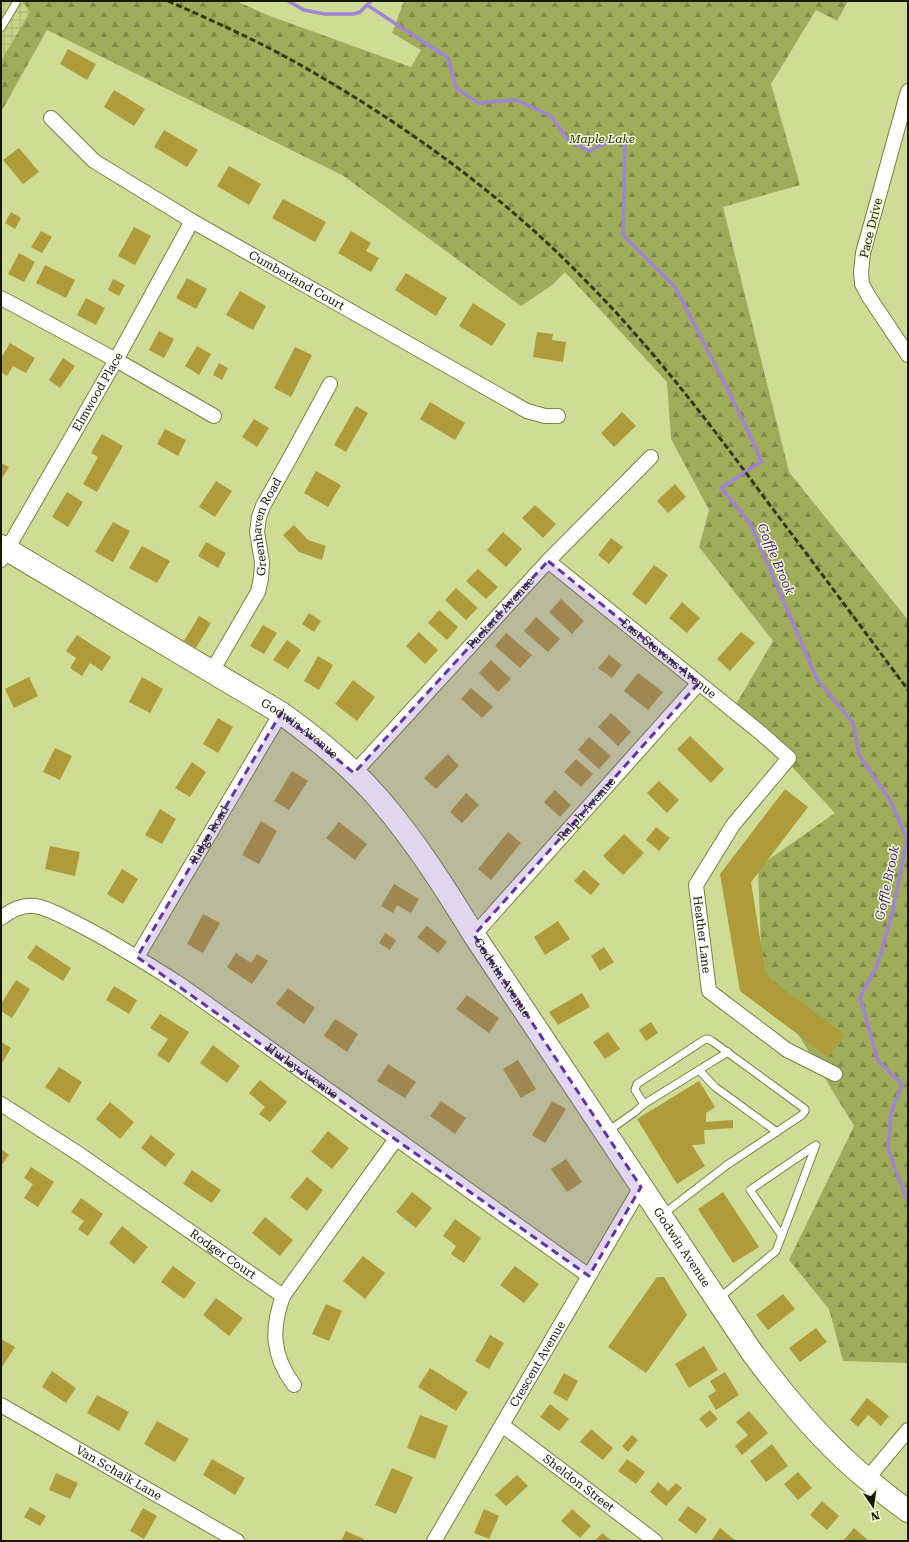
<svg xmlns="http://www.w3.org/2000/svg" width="909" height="1542" font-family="'Roboto Serif',serif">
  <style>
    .industrial { fill: url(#industrial-grid) }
    .forest { fill: url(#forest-firs) }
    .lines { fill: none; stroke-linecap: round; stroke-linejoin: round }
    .stream { stroke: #9e85d5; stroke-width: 3.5 }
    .building { fill: #b09b3a }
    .lane-casing { stroke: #788340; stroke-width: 9 }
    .street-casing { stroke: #788340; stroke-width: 16 }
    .primary-casing { stroke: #788340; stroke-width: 24 }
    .lane { stroke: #fff; stroke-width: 7 }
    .street { stroke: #fff; stroke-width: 14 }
    .primary { stroke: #fff; stroke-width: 22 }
    .rail { stroke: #333918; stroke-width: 3; stroke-dasharray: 6 3; stroke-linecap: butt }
    .marked { fill: #6333aa; fill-opacity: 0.2; stroke: #6333aa; stroke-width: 3; stroke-dasharray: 8 5; stroke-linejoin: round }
    .labels { text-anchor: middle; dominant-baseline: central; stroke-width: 3; stroke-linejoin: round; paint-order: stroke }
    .park-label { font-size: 12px; font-style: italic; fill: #292e06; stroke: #f2f9d6 }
    .street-label { font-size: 12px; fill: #151900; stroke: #f2f9d6 }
    .water-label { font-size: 13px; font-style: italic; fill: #421a78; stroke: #f2f9d6 }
  </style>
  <defs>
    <pattern id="industrial-grid" width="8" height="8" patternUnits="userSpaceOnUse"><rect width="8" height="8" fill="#c6d486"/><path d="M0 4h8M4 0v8" fill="none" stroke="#a9b572"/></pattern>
    <pattern id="forest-firs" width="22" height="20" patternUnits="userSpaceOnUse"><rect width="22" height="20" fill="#9fad5b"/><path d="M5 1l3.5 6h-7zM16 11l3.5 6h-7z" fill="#808c49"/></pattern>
  </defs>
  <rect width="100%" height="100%" fill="#cfdc96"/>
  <polygon class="industrial" points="1,1 22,1 30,12 1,61"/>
  <polygon class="forest" points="22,1 236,1 270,16 411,67 421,50 392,33 404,1 848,1 837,21 816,10 771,84 800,185 723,207 789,472 908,620 908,1363 843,1361 829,1309 789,1260 854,1126 762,975 758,867 835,813 735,706 773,641 699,547 709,510 671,439 667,382 565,272 552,285 521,306 342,175 47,30 1,112 1,61 30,12"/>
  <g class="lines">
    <g class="stream">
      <polyline points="288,1 304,10 325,14 354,14 360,12 371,1"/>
      <polyline points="367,5 448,58 456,88 478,103 517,100 551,116 568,140 589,151 617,138 625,141 623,235 675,287 730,394 762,461 721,488 750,523 817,679 853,723 859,755 890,800 907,839 892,915 877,966 860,997 878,1061 902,1084 891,1113 888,1149 908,1203"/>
    </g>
  </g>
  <g class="building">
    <polygon points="68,49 96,64 87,80 60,64"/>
    <polygon points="114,90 145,109 134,126 104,107"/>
    <polygon points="164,130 198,150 187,167 154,147"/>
    <polygon points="19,148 39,172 23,184 3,160"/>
    <polygon points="229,166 261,184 249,205 217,186"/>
    <polygon points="283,199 326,222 315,242 272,218"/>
    <polygon points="11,212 21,218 15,229 5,223"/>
    <polygon points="134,227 151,236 135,265 118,256"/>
    <polygon points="41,231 52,237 42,253 31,247"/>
    <polygon points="351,231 371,243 366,251 379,258 371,272 338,253"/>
    <polygon points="19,253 35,262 24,282 8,274"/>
    <polygon points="45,265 75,280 66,298 36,283"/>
    <polygon points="406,273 447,298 436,316 395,290"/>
    <polygon points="187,278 207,289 196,309 176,298"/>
    <polygon points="113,279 125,285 119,296 108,290"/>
    <polygon points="240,291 266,306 253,330 226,315"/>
    <polygon points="86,298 105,308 96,325 77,315"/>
    <polygon points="473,303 506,324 492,346 459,326"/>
    <polygon points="159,331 174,339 164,358 149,350"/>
    <polygon points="537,332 553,334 552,340 566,342 563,362 533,357"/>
    <polygon points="10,343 35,358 26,373 13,366 7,376 1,372 1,358"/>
    <polygon points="197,346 211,354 199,375 185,366"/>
    <polygon points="295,347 312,355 291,397 274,388"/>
    <polygon points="63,358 75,366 60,388 49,380"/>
    <polygon points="219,363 228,368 222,380 213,375"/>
    <polygon points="430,402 465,423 455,440 420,419"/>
    <polygon points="356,406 368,413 346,452 334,445"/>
    <polygon points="622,412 636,426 614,447 601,433"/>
    <polygon points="254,419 269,428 257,447 242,437"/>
    <polygon points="165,429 186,440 178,456 157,444"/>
    <polygon points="102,434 123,446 97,492 83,484 98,457 91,453"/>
    <polygon points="1,463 9,467 1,480"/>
    <polygon points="316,471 341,485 328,507 304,493"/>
    <polygon points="216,481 232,491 215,517 199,507"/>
    <polygon points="675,484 686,497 668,513 657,501"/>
    <polygon points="67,492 83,502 68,527 52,517"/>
    <polygon points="535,505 556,524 543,538 522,518"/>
    <polygon points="113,522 130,531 113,562 95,552"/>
    <polygon points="294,525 308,540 326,546 322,560 299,552 283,535"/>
    <polygon points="503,532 522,549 506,567 487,550"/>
    <polygon points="611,538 623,547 609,564 598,555"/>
    <polygon points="206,542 226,553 218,568 198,556"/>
    <polygon points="142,546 170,561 157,583 129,568"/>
    <polygon points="654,565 668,575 646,605 632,594"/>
    <polygon points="478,569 498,587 486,599 466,581"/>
    <polygon points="456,588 478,608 466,620 445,600"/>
    <polygon points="561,599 584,621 572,634 549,612"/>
    <polygon points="682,602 700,618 687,633 669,618"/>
    <polygon points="439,610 458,627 447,640 428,623"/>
    <polygon points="309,613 321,621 314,632 302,624"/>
    <polygon points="199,616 211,623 196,648 184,641"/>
    <polygon points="536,617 560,639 548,652 524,631"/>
    <polygon points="263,625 277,633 264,654 250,646"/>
    <polygon points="419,632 438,650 425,664 406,646"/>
    <polygon points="741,632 755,643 730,671 717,659"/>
    <polygon points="506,633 532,655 520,668 495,646"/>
    <polygon points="77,635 111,657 102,671 90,663 82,676 70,668 76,658 66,651"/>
    <polygon points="287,640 301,650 288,669 273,660"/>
    <polygon points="609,655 622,665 612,678 598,668"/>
    <polygon points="318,656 333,665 319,690 304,681"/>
    <polygon points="491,660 511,679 498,692 479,673"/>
    <polygon points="638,673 663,692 648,710 624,691"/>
    <polygon points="29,677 38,696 14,708 5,689"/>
    <polygon points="142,677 163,689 150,713 129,702"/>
    <polygon points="353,680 375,697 357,721 335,704"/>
    <polygon points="471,688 493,707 482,718 461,699"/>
    <polygon points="611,713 631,732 618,746 598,727"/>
    <polygon points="218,718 233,727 218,753 203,744"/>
    <polygon points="690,736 724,769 711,783 677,749"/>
    <polygon points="589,737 611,756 599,769 578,750"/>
    <polygon points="55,748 72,756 60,780 43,772"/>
    <polygon points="448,754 459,766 436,789 424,778"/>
    <polygon points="576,759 593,774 581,787 564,772"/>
    <polygon points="192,762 206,772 190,797 175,788"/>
    <polygon points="292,771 308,781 289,810 274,801"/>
    <polygon points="659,781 679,800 667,813 647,793"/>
    <polygon points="785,789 808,807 751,882 766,976 845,1035 828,1057 740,991 720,874"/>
    <polygon points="555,790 571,805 560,817 544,802"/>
    <polygon points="466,793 479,805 462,823 450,812"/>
    <polygon points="160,809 176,819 162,844 145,835"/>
    <polygon points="261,821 277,831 259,864 242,855"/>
    <polygon points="339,822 367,844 355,860 326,838"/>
    <polygon points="656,827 670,838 659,851 646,840"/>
    <polygon points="508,832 521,843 491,880 478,869"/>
    <polygon points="624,834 644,853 623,875 603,856"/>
    <polygon points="50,846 80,852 75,876 45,869"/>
    <polygon points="122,869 138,879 123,904 107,894"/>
    <polygon points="584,870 600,884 591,895 574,881"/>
    <polygon points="394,884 419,899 411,913 397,905 393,913 381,906"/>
    <polygon points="203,914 220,923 203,953 187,944"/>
    <polygon points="558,921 570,939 545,955 534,937"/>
    <polygon points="427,926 447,942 438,953 417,937"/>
    <polygon points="385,933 396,940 390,950 379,943"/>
    <polygon points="36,945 71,968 63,981 27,958"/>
    <polygon points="604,947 614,962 600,971 591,956"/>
    <polygon points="236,953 251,963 257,954 268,961 252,984 227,967"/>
    <polygon points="16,980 30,989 12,1018 1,1011 1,1004"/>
    <polygon points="114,986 137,1000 129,1014 106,1000"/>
    <polygon points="288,988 315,1008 304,1024 276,1004"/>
    <polygon points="582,993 590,1007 558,1025 549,1012"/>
    <polygon points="467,995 499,1018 489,1033 456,1009"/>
    <polygon points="160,1014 189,1032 169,1063 157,1055 168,1039 150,1028"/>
    <polygon points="335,1019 358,1034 347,1052 324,1036"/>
    <polygon points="651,1022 658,1033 646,1041 639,1030"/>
    <polygon points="608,1032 620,1049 605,1059 593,1042"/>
    <polygon points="1,1042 11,1048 2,1063 1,1062"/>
    <polygon points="213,1045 240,1066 227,1083 200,1063"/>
    <polygon points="518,1060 536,1089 521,1098 503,1069"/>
    <polygon points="388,1064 416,1082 405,1098 377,1081"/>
    <polygon points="59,1067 82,1082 69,1103 45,1087"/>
    <polygon points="260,1080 287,1102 270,1122 259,1114 265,1107 249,1093"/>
    <polygon points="699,1081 715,1107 706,1113 706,1122 733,1120 733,1128 704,1130 705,1144 692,1145 705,1166 677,1184 637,1119"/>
    <polygon points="441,1101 466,1118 455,1134 430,1116"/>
    <polygon points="552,1101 566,1109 545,1143 532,1135"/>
    <polygon points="110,1102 134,1122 120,1139 96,1119"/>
    <polygon points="328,1131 349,1148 332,1169 311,1152"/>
    <polygon points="151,1135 175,1154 165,1167 141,1148"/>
    <polygon points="1,1149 9,1155 1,1166"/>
    <polygon points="566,1159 582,1182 567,1192 551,1169"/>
    <polygon points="31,1167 54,1182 38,1207 24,1198 33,1184 24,1178"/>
    <polygon points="192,1170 221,1190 212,1203 183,1184"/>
    <polygon points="307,1177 323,1190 307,1211 290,1197"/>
    <polygon points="412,1192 432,1208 416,1228 396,1212"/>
    <polygon points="723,1192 759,1247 733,1263 698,1209"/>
    <polygon points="81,1198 103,1214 88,1236 78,1229 84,1221 71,1212"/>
    <polygon points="265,1217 293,1240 280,1256 252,1233"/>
    <polygon points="455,1219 481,1238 464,1263 451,1254 456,1246 443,1236"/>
    <polygon points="122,1226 148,1247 134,1264 109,1243"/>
    <polygon points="363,1256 385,1273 365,1299 343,1281"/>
    <polygon points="173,1266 196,1283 184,1299 161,1282"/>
    <polygon points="515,1266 539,1284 524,1303 500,1285"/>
    <polygon points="657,1277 664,1277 687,1315 646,1373 608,1347"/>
    <polygon points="783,1294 795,1309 768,1330 756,1315"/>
    <polygon points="216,1298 243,1318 229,1336 203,1315"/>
    <polygon points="326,1304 342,1311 329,1341 312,1334"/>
    <polygon points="816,1328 827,1342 800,1362 789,1348"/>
    <polygon points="490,1335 504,1343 489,1369 475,1361"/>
    <polygon points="1,1339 15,1347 2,1367 1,1367"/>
    <polygon points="704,1346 718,1370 689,1388 675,1364"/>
    <polygon points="430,1368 468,1392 456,1411 418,1387"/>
    <polygon points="52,1371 76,1388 66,1403 42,1387"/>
    <polygon points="725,1372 739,1395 716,1410 708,1396 716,1391 710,1381"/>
    <polygon points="564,1373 578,1381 567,1401 553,1393"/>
    <polygon points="97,1395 129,1412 119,1431 87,1413"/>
    <polygon points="867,1398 889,1416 881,1426 868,1415 858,1427 850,1420"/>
    <polygon points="550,1404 569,1419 559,1431 540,1417"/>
    <polygon points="710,1410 718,1419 707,1428 699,1419"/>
    <polygon points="749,1411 768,1433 742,1455 735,1446 748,1435 736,1422"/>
    <polygon points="420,1415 448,1426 435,1459 407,1448"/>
    <polygon points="157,1421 189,1439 175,1462 144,1444"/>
    <polygon points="591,1429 613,1448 603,1460 580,1442"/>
    <polygon points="632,1435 638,1440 628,1452 622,1446"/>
    <polygon points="772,1444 788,1466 766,1482 750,1461"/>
    <polygon points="212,1459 245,1478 235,1495 203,1475"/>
    <polygon points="627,1459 645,1472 636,1484 618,1471"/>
    <polygon points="392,1468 413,1477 396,1514 375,1505"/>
    <polygon points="798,1472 812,1488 798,1500 784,1484"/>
    <polygon points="56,1473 78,1483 70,1499 49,1490"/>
    <polygon points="517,1475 528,1486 506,1506 495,1495"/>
    <polygon points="658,1482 668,1491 676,1483 682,1488 666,1506 650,1492"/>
    <polygon points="822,1501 839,1516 827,1530 810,1515"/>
    <polygon points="688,1506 707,1519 696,1534 678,1520"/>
    <polygon points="30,1507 46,1516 40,1526 24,1517"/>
    <polygon points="143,1508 157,1516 144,1539 130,1531"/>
    <polygon points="484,1509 499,1516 489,1539 474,1533"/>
    <polygon points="572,1509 591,1526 580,1538 561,1521"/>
    <polygon points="720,1528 736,1541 711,1541"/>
    <polygon points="854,1528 869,1541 843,1541"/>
    <polygon points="346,1531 364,1539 363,1541 341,1541"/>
    <polygon points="602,1533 612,1541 595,1541"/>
  </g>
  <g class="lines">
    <g class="lane-casing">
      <g id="lane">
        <polyline points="1,28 16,3"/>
        <polyline points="699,1070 715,1087 777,1132"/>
        <polyline points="644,1104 635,1090 637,1084 704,1040 708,1039 712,1041 805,1109 805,1111 802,1115 727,1165 662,1215"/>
        <polyline points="608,1131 635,1112 644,1104 728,1052"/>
        <polyline points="718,1299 776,1251 816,1145 750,1190 782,1236"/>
      </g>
    </g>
    <g class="street-casing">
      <g id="street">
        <polyline points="908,91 863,253 861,272 862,284 869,297 908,355"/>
        <path id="s1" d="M51 118 94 161 192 221 527 411 545 416H558"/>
        <polyline points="1,298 116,360 214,416"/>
        <path id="s2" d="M1 560 116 360 192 221"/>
        <path id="s3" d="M548 561 762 734 789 758 733 825 696 885 709 991 787 1050 835 1074"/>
        <path id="s4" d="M212 671 258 592 261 578 262 562 257 532 259 517 263 506 291 456 330 384"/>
        <path id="s5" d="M354 773 548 561 651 457"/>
        <path id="s6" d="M1 918C11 910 22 904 35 906 48 908 60 915 72 921 110 940 145 962 181 985L589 1276"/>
        <path id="s7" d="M474 935 699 683"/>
        <path id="s8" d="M137 957 281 713"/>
        <path id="s9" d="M1 1104 79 1154 283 1296"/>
        <path d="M294 1385C272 1356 271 1329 283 1296L396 1139"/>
        <path id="s10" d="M1 1405 237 1541"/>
        <path id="s11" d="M502 1425 655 1541"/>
        <polyline points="867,1479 908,1430"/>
        <path id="s12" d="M434 1541 641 1187"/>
      </g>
    </g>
    <g class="primary-casing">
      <g id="primary">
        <path id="s13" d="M1 546 281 713C317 739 351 766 380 800 416 842 445 888 474 935L751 1351C785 1397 823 1443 867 1479 880 1490 894 1501 908 1511"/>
      </g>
    </g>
    <use href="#lane" class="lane"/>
    <use href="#street" class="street"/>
    <use href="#primary" class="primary"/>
    <path class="rail" d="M168 1C218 23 269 46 316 74 412 130 504 197 582 277 652 347 711 425 769 504 816 566 862 628 908 690"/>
  </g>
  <path class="marked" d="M548 561 699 683 474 935 641 1187 589 1276 137 957 281 713 354 773Z"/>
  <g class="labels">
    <g class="park-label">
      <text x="602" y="139">Maple Lake</text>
    </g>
    <g class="street-label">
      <text transform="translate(871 228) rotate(-76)">Pace Drive</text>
      <text stroke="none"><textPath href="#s1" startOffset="296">Cumberland Court</textPath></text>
      <text stroke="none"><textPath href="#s2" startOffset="194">Elmwood Place</textPath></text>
      <text stroke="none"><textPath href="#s4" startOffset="159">Greenhaven Road</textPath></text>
      <text stroke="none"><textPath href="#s5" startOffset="217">Packard Avenue</textPath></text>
      <text stroke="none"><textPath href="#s3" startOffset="155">East Stevens Avenue</textPath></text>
      <text stroke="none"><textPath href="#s13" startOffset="350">Godwin Avenue</textPath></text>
      <text stroke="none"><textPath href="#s7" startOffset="169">Ralph Avenue</textPath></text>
      <text stroke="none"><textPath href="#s8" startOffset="142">Ridge Road</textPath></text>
      <text stroke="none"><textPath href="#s3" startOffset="519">Heather Lane</textPath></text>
      <text stroke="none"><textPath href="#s13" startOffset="674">Godwin Avenue</textPath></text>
      <text stroke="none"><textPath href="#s6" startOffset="352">Hurley Avenue</textPath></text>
      <text stroke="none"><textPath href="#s13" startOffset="998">Godwin Avenue</textPath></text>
      <text stroke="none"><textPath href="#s9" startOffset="268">Rodger Court</textPath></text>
      <text stroke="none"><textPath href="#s12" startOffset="205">Crescent Avenue</textPath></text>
      <text stroke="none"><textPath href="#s10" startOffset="136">Van Schaik Lane</textPath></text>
      <text stroke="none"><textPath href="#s11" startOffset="96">Sheldon Street</textPath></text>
    </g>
    <g class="water-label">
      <text transform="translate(776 559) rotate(67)">Goffle Brook</text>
      <text transform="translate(887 883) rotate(-78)">Goffle Brook</text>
    </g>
  </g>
  <rect width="909" height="1542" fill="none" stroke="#151900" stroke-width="4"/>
  <g transform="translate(873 1506) rotate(167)" stroke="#f2f9d6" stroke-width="3" paint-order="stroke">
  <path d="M0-3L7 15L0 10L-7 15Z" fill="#151900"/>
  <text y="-6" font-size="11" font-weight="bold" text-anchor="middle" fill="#151900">N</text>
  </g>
</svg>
